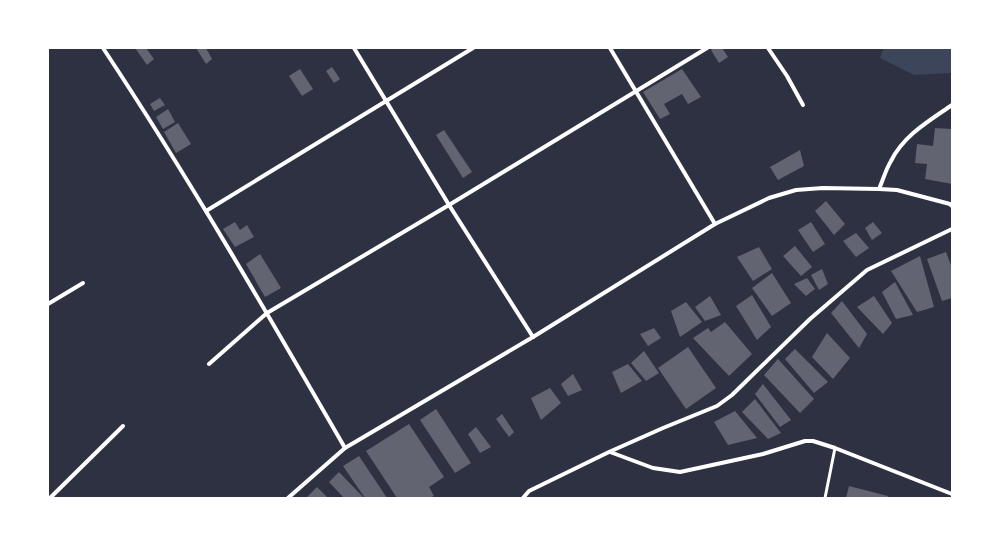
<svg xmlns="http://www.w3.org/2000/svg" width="1000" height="546" font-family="'Work Sans',sans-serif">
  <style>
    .green { fill: #3c4559 }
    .building { fill: #626471 }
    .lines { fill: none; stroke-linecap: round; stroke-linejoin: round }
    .service { stroke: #fff; stroke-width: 3 }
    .minor { stroke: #fff; stroke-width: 4 }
  </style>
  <rect width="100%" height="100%" fill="#2d3142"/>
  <polygon class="green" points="884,48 952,48 952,73 914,75 880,58"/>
  <g class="building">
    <polygon points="135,48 146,48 154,59 147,65"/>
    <polygon points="196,48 206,48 212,59 206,64"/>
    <polygon points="714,48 722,48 728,57 719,63 711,50"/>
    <polygon points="332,67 340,79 334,83 326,71"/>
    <polygon points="300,69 313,89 302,96 289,76"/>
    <polygon points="682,69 701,97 688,104 682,94 664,104 670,114 660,119 643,92"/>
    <polygon points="160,98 165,105 154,111 150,104"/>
    <polygon points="168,109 175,122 163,129 156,117"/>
    <polygon points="178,123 191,144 176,153 164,132"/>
    <polygon points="935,128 952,129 952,184 925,179 927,164 915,163 917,144 933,146"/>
    <polygon points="444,130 472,172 463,178 436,135"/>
    <polygon points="800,150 804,166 778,180 770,167"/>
    <polygon points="826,201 845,224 834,235 815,211"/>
    <polygon points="235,222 240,230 247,225 254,237 235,247 223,229"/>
    <polygon points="811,222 825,244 813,252 798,230"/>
    <polygon points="873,222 882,233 872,240 865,228"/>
    <polygon points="856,233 869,248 856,257 843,241"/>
    <polygon points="795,246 812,267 801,276 783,256"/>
    <polygon points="759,247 772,269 753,281 737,257"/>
    <polygon points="946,252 952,268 952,298 942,301 927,259"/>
    <polygon points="260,254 281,288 265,297 246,264"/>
    <polygon points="920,256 934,307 917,312 891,271"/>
    <polygon points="822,269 828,284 819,290 811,275"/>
    <polygon points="772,273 791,303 772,316 752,288"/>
    <polygon points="807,278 815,289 806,296 794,284"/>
    <polygon points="895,282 913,315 896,319 882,292"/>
    <polygon points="752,295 771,327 757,340 736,306"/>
    <polygon points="710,296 721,315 705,321 695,307"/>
    <polygon points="874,296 892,323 883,334 857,307"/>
    <polygon points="842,301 867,334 859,348 831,313"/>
    <polygon points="686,302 702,322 680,337 671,311"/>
    <polygon points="725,322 752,354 729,376 693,338 708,328 711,332"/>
    <polygon points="654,328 661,338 648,346 640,334"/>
    <polygon points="827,333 850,358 833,379 812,357"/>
    <polygon points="688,347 716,388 686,409 658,368"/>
    <polygon points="795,349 828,382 814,393 785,359"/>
    <polygon points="644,351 659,373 646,381 631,363"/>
    <polygon points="778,359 814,399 800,413 764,375"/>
    <polygon points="628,364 642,381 621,393 612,372"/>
    <polygon points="573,374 582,390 568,396 561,384"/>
    <polygon points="763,384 791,420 780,427 755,394"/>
    <polygon points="550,388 561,403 541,420 531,398"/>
    <polygon points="755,399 781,433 768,439 742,412"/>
    <polygon points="436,409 471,463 455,473 420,420"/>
    <polygon points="735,411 757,438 728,445 714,422"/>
    <polygon points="502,414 514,432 509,437 496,419"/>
    <polygon points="409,424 444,477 429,487 434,496 430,498 397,498 366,451"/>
    <polygon points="476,427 491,447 480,453 468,434"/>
    <polygon points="359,456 387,498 365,498 343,466"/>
    <polygon points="339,472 364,498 344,498 329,482"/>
    <polygon points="849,486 888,496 887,498 846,498"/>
    <polygon points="317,487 328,498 308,498 307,497"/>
  </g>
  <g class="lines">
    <polyline class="service" points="825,498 835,448"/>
    <g class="minor">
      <path d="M103 48C189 178 267 313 345 448"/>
      <polyline points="354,48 449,205 533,337"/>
      <polyline points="610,48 715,224"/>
      <polyline points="768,48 787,76 803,105"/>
      <path d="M879 189C883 180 886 169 891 161 904 135 929 121 952 105"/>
      <polyline points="206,211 473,48"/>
      <polyline points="48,304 83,283"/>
      <polyline points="209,364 267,313 449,205 707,48"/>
      <polyline points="610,452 653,468 680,472 763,454 805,441 813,441 835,448 952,494"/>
      <polyline points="50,498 123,426"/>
      <polyline points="288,498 345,448 533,337 715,224 769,198 796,190 823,188 879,189 897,190 950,204 952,206"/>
      <polyline points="523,498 529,491 609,452 663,428 717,406 732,395 810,319 867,270 952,229"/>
    </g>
  </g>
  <rect width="1000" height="546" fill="none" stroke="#ffffff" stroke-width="98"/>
</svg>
